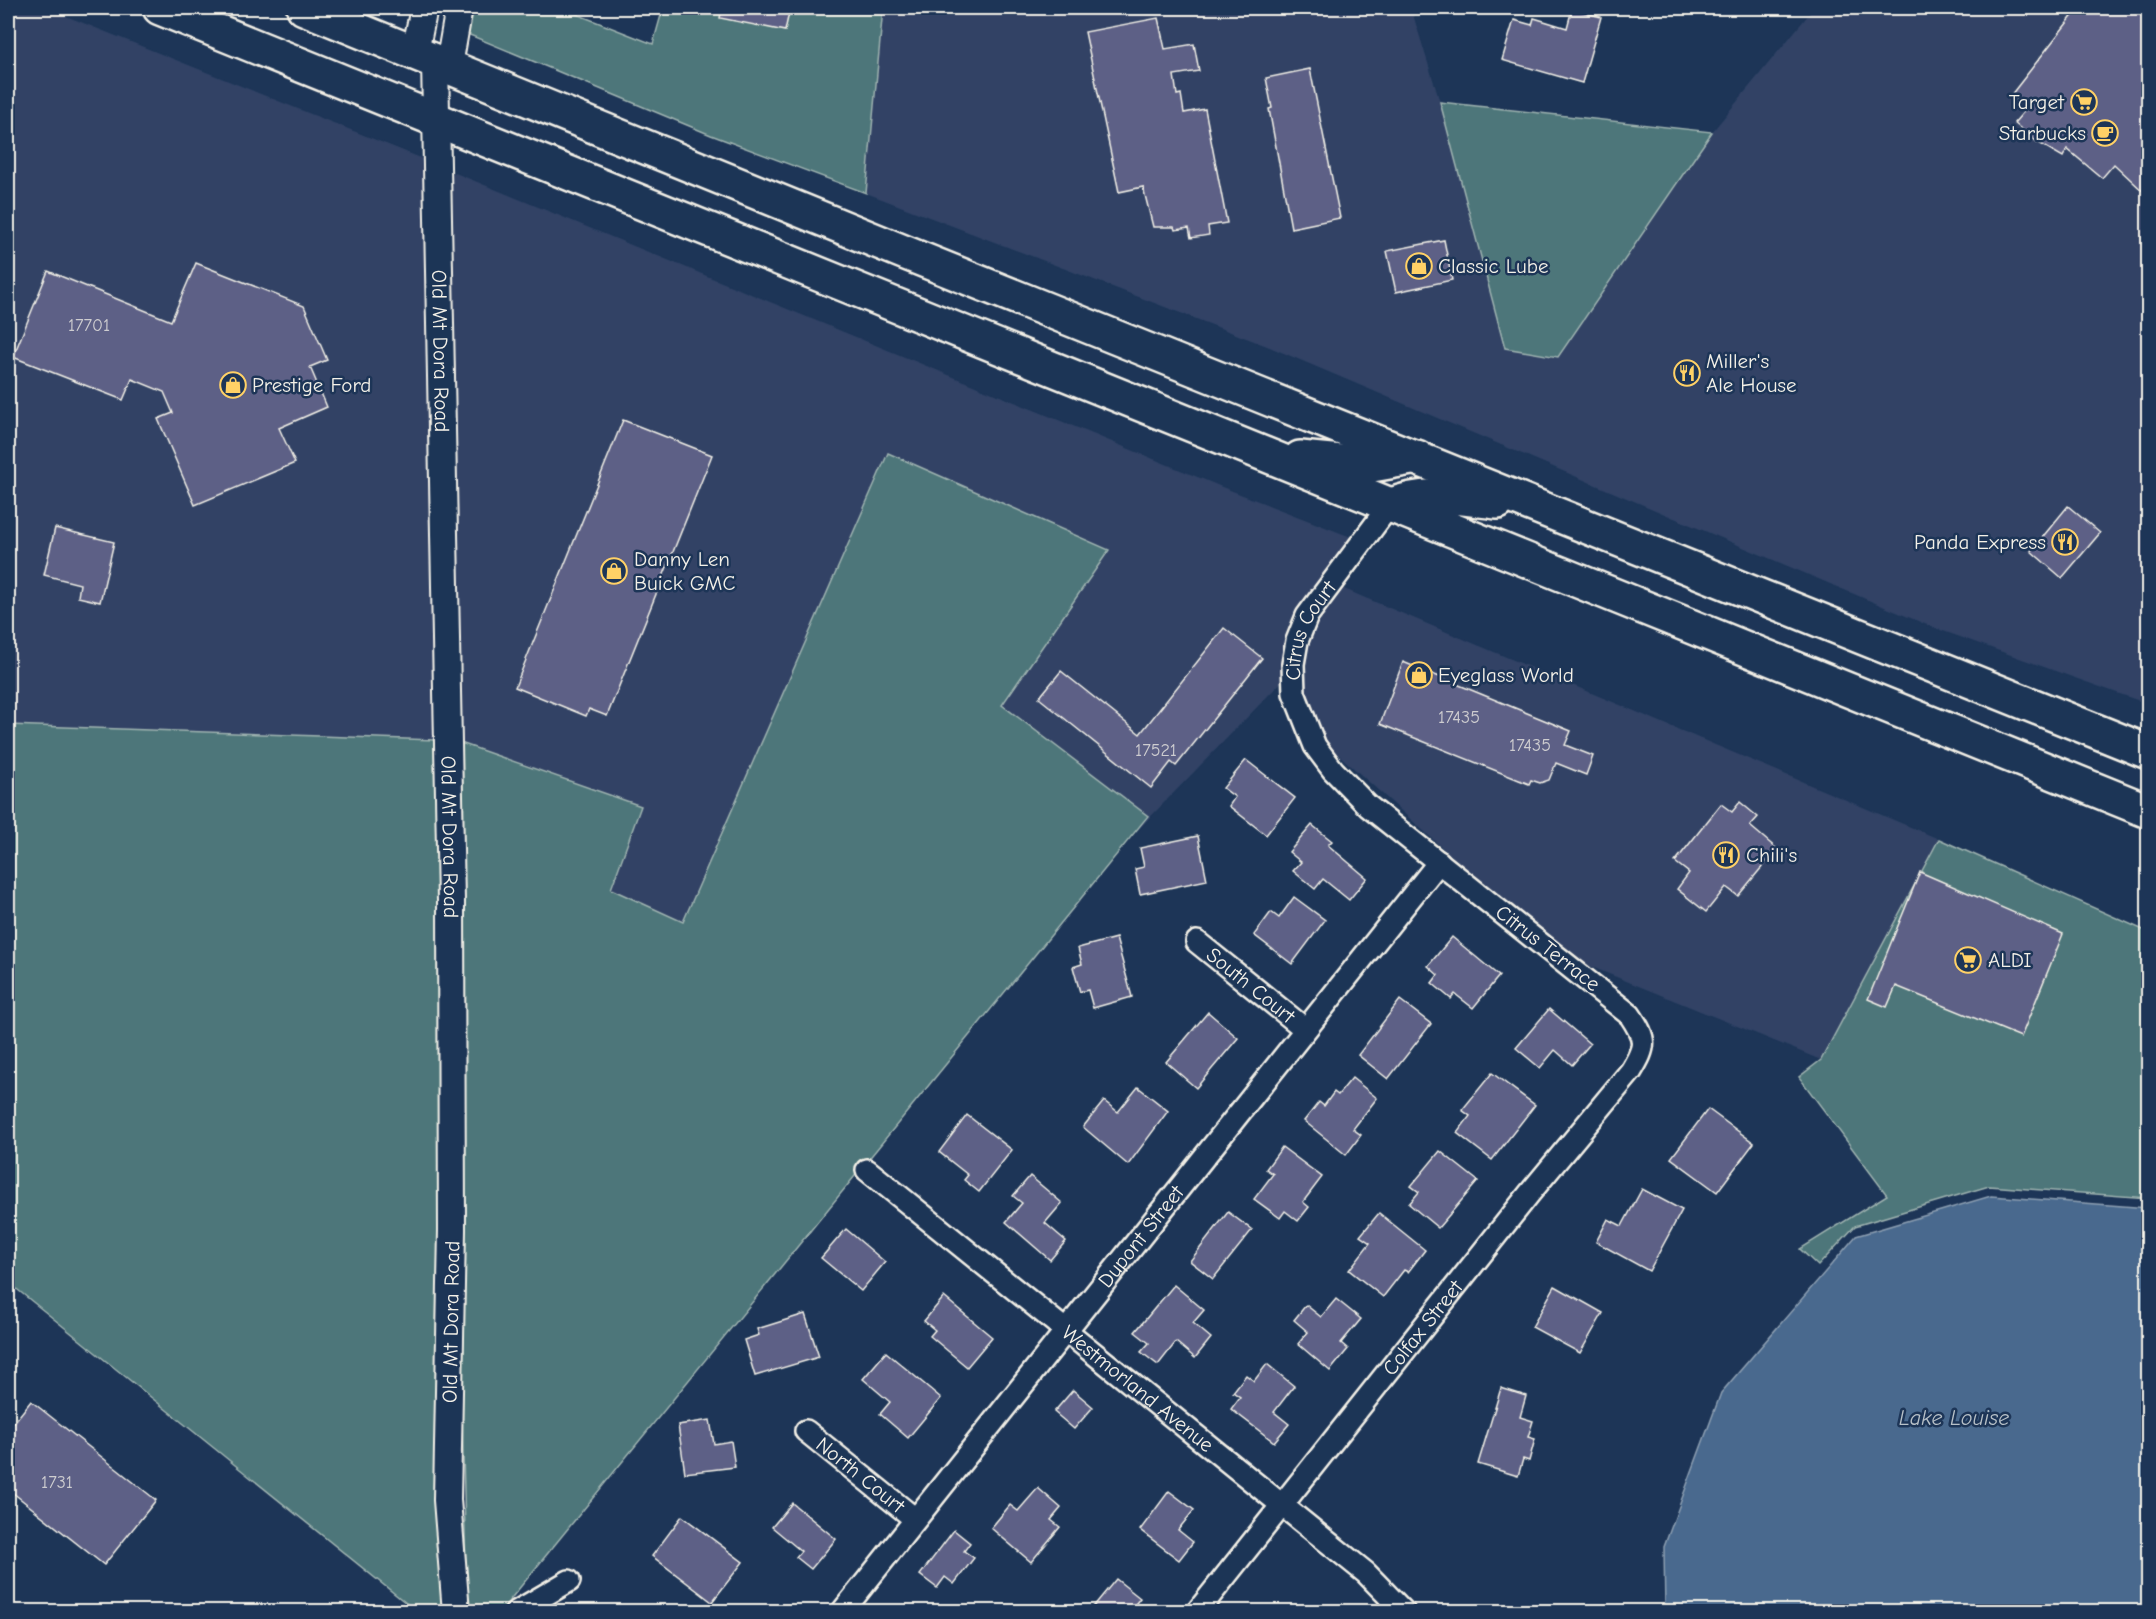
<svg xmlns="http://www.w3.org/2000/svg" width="2156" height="1619" font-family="'Comic Neue',sans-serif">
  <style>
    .built { fill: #304265 }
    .green { fill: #4d767a; stroke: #a0b4b1; stroke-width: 1.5 }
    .water { fill: #48698e; stroke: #8d9fb2; stroke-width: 1.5 }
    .building { fill: #5d6186; stroke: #f4f1e8; stroke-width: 1.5 }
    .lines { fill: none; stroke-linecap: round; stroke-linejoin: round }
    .minor-casing { stroke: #f4f1e8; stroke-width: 26 }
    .tertiary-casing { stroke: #f4f1e8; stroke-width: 30 }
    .primary-casing { stroke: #f4f1e8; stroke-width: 38 }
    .minor { stroke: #1d3557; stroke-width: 21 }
    .tertiary { stroke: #1d3557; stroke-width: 26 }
    .primary { stroke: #1d3557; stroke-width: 33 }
    .labels { text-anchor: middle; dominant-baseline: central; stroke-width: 5; stroke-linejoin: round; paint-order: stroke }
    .number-label { font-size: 18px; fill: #cecdd0 }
    .poi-label { font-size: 21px; fill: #f4f1e8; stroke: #1d3557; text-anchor: start }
    .street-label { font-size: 21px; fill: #f4f1e8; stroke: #1d3557 }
    .water-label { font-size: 22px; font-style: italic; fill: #b8c1c8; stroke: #1d3557 }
  </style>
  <rect width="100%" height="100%" fill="#1d3557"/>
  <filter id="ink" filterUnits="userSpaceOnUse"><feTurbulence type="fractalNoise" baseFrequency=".0167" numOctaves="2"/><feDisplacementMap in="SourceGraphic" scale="12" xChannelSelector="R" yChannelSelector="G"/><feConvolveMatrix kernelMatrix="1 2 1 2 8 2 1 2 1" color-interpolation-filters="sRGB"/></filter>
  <g filter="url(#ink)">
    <g class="built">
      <polygon points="8,8 46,8 426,160 435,740 8,725"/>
      <polygon points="883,8 1411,8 1440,102 1505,348 1558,357 1712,132 1814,8 2148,8 2148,704 1932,627 1267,346 866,193"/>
      <polygon points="448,170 1222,487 1364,542 1337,586 1939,839 1821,1060 1562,955 1312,731 1298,688 1300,663 1124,844 1148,815 1002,705 887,454 683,922 611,889 641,806 458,742"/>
    </g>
    <g class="green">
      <polygon points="470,8 561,8 653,44 663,8 883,8 866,193 711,135 465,33"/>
      <polygon points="1440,102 1712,132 1558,357 1505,348"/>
      <polygon points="888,453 1109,550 1002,705 1148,816 500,1612 467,1611 461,1373 458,742 641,806 611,889 683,922"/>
      <polygon points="8,725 435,740 439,903 444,1611 416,1611 8,1282"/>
      <polygon points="1939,839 2148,932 2148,1198 1989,1186 1855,1226 1818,1266 1800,1249 1887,1195 1799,1077 1821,1060"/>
    </g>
    <polygon class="water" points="1991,1196 2148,1208 2148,1611 1665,1611 1664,1547 1721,1393 1856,1236"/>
    <g class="building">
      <polygon points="722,8 790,8 785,31 720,18"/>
      <polygon points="2082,8 2148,8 2148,196 2114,164 2102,178 2067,149 2063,157 2037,142 2014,123 2027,108 2011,95 2078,9 2079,11"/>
      <polygon points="1572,9 1601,17 1582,83 1502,60 1514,20 1532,25 1534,18 1567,28"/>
      <polygon points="1158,18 1165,49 1194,44 1199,71 1174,75 1177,95 1181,94 1184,113 1205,109 1227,223 1208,226 1209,235 1191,238 1189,228 1175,230 1174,227 1153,227 1143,187 1119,192 1085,32"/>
      <polygon points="1310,69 1340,218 1291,228 1269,109 1272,108 1266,78"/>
      <polygon points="1444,240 1452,280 1396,292 1387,251"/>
      <polygon points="196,263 304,306 327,360 310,367 327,407 279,428 295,463 195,505 158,419 173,413 164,392 132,379 123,400 13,357 48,271 171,321"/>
      <polygon points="623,420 712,455 607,716 589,709 586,716 515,687"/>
      <polygon points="2068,506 2100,533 2062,578 2031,551"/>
      <polygon points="55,528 114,542 100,602 78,597 80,584 44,575"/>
      <polygon points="1224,628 1262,658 1176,766 1171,762 1151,788 1039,698 1061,671 1140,734"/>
      <polygon points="1403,662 1571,731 1565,745 1593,756 1586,775 1556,763 1549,780 1540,783 1531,780 1529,784 1380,724"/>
      <polygon points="1246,760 1295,798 1266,835 1229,806 1235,797 1223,788"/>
      <polygon points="1740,802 1758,817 1750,826 1777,849 1738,896 1726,887 1706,912 1677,889 1689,873 1675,862 1721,804 1732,812"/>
      <polygon points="1312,825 1332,841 1328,845 1367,878 1349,900 1323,879 1315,889 1293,871 1301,862 1289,852"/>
      <polygon points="1198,836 1207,880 1140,894 1135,869 1144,867 1140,848"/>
      <polygon points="1920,872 2063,934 2021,1037 1896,986 1887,1007 1868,999"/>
      <polygon points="1294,897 1325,920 1292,964 1254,935 1271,912 1279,918"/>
      <polygon points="1452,937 1499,976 1473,1008 1455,994 1451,999 1432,983 1438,975 1428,966"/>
      <polygon points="1116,938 1132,997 1093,1008 1088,990 1080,992 1073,967 1082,964 1078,948"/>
      <polygon points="1400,1000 1431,1024 1388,1079 1358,1055"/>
      <polygon points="1549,1009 1590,1044 1572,1065 1555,1050 1540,1068 1516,1048"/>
      <polygon points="1208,1012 1238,1038 1196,1088 1166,1062"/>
      <polygon points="1492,1073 1535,1105 1492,1160 1457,1133 1470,1116 1462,1110"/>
      <polygon points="1352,1078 1377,1098 1353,1129 1361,1135 1346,1155 1304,1121 1319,1102 1324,1106 1334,1092 1338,1095"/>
      <polygon points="1138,1087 1168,1111 1128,1165 1083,1127 1104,1101 1118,1112"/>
      <polygon points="1708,1109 1754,1143 1717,1192 1671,1158"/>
      <polygon points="967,1115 1012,1150 979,1192 964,1180 968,1175 939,1152"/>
      <polygon points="1282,1147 1322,1177 1303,1202 1309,1207 1298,1221 1285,1211 1280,1218 1254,1199 1273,1174 1266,1169"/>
      <polygon points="1440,1151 1478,1181 1438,1228 1409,1204 1419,1192 1411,1186"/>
      <polygon points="1030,1176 1062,1203 1045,1223 1066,1241 1050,1260 1006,1222 1022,1203 1013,1196"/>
      <polygon points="1642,1189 1682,1210 1649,1271 1596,1242 1608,1219 1622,1226"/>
      <polygon points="1228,1212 1252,1230 1213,1279 1190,1261"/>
      <polygon points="1379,1213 1425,1250 1408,1272 1404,1270 1383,1297 1349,1270 1370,1243 1360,1236"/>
      <polygon points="846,1229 885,1262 861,1291 821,1258"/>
      <polygon points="1174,1285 1204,1310 1193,1323 1211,1338 1195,1358 1176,1342 1158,1365 1141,1352 1149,1343 1135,1332"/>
      <polygon points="1555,1286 1603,1313 1580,1353 1532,1327"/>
      <polygon points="944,1297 992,1337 967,1367 930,1336 935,1330 924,1321"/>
      <polygon points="1336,1299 1361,1319 1341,1343 1348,1349 1330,1371 1298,1344 1308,1332 1294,1320 1306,1305 1321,1317"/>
      <polygon points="805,1314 819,1357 755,1376 744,1340 759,1335 757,1329"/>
      <polygon points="886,1352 941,1398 908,1438 880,1414 890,1402 863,1379"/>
      <polygon points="1267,1364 1294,1386 1274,1412 1289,1424 1274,1442 1231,1409 1240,1397 1233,1392 1246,1375 1254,1381"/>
      <polygon points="1501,1388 1526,1396 1520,1417 1533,1421 1528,1437 1535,1439 1529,1461 1523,1459 1518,1476 1478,1464"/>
      <polygon points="1073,1390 1093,1407 1074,1429 1054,1412"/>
      <polygon points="31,1401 156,1500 104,1565 8,1489 8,1430"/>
      <polygon points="710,1420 714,1444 731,1441 735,1467 685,1473 678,1425"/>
      <polygon points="1038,1488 1061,1508 1051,1520 1060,1527 1031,1562 991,1528 1010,1505 1018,1511"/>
      <polygon points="1169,1491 1194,1510 1178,1530 1193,1542 1179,1560 1140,1530"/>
      <polygon points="792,1503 836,1539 811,1569 796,1557 801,1551 772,1527"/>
      <polygon points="682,1516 743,1562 712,1602 652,1556"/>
      <polygon points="954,1530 970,1543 964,1551 974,1558 954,1584 945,1577 937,1588 920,1575"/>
      <polygon points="1116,1579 1140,1598 1129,1612 1089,1612"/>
    </g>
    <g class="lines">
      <g class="minor-casing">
        <g id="minor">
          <path id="s1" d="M1197 942 1305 1029"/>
          <path id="s2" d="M867 1170 1366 1573 1404 1612"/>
          <path id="s3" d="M806 1431 915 1519"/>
          <polyline points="516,1612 569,1581"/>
          <path id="s4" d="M842 1612 1439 862"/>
          <path id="s5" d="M1197 1612 1529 1194 1631 1071C1646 1046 1647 1040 1630 1015L1368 806 1333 770 1315 746 1294 693 1293 664 1297 641 1307 616 1389 506"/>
        </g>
      </g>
      <g class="tertiary-casing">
        <g id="tertiary">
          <polyline points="415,52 424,8"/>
          <path id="s6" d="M435 61 451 901 452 1230 447 1500 456 1612"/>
          <polyline points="449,65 459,8"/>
        </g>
      </g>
      <g class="primary-casing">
        <g id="primary">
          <polyline points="160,8 2148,811"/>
          <polyline points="304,8 906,253 2148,752"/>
          <polyline points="1300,458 1372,465 1417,457"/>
          <path d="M1389 506C1427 490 1458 498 1498 502"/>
        </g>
      </g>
      <use href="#minor" class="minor"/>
      <use href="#tertiary" class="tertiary"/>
      <use href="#primary" class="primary"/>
    </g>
  </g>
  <defs>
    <g id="supermarket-ring" transform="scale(1.35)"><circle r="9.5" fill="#1d3557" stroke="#ffd166" stroke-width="1.5"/><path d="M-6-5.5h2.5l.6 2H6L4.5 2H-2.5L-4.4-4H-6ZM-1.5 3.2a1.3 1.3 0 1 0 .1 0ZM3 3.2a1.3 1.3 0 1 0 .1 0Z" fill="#ffd166"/></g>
    <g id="cafe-ring" transform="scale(1.35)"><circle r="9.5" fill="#1d3557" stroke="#ffd166" stroke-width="1.5"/><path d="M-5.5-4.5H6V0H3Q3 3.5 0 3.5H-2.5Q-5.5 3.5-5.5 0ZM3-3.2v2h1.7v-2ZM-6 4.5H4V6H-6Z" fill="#ffd166"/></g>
    <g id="shop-ring" transform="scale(1.35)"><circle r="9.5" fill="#1d3557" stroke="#ffd166" stroke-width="1.5"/><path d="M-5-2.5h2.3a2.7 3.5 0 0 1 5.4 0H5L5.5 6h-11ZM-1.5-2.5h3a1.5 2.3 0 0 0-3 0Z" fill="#ffd166"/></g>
    <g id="restaurant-ring" transform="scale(1.35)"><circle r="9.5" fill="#1d3557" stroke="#ffd166" stroke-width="1.5"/><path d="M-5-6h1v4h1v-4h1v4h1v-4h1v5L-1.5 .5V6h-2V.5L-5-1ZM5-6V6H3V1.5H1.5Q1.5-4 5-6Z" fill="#ffd166"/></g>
  </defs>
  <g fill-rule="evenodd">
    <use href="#supermarket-ring" x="2084" y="102"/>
    <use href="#cafe-ring" x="2105" y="133"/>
    <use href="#shop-ring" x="1419" y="266"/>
    <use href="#restaurant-ring" x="1687" y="373"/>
    <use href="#shop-ring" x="233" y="385"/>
    <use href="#restaurant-ring" x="2065" y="542"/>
    <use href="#shop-ring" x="614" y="571"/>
    <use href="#shop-ring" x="1419" y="675"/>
    <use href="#restaurant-ring" x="1726" y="855"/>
    <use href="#supermarket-ring" x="1968" y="960"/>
  </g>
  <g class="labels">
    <g class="number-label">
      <text x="89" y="325">17701</text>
      <text x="1459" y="717">17435</text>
      <text x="1530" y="745">17435</text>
      <text x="1156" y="750">17521</text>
      <text x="57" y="1482">1731</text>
    </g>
    <g class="poi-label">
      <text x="2064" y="102" text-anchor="end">Target</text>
      <text x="2086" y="133" text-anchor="end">Starbucks</text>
      <text x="1438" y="266">Classic Lube</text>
      <text x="1706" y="361">Miller's<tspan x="1706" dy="24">Ale House</tspan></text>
      <text x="252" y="385">Prestige Ford</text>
      <text x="2046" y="542" text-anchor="end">Panda Express</text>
      <text x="634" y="559">Danny Len<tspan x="634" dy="24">Buick GMC</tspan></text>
      <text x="1438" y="675">Eyeglass World</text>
      <text x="1746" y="855">Chili's</text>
      <text x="1988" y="960">ALDI</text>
    </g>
    <g class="street-label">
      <text stroke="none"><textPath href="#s6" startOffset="290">Old Mt Dora Road</textPath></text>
      <text stroke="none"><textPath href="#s5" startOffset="1294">Citrus Court</textPath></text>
      <text stroke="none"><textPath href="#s6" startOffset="776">Old Mt Dora Road</textPath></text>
      <text transform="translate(1548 948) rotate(38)">Citrus Terrace</text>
      <text stroke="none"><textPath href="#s1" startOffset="69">South Court</textPath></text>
      <text stroke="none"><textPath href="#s4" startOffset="480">Dupont Street</textPath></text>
      <text transform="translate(451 1322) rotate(-89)">Old Mt Dora Road</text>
      <text stroke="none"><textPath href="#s5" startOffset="363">Colfax Street</textPath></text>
      <text stroke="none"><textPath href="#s2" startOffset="348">Westmorland Avenue</textPath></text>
      <text stroke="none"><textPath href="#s3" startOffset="70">North Court</textPath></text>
    </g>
    <g class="water-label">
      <text x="1954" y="1418">Lake Louise</text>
    </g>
  </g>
  <rect width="2156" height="1619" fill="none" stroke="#1d3557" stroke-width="30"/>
  <rect x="15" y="15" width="2126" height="1589" fill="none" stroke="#f4f1e8" stroke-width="2" filter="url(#ink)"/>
</svg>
